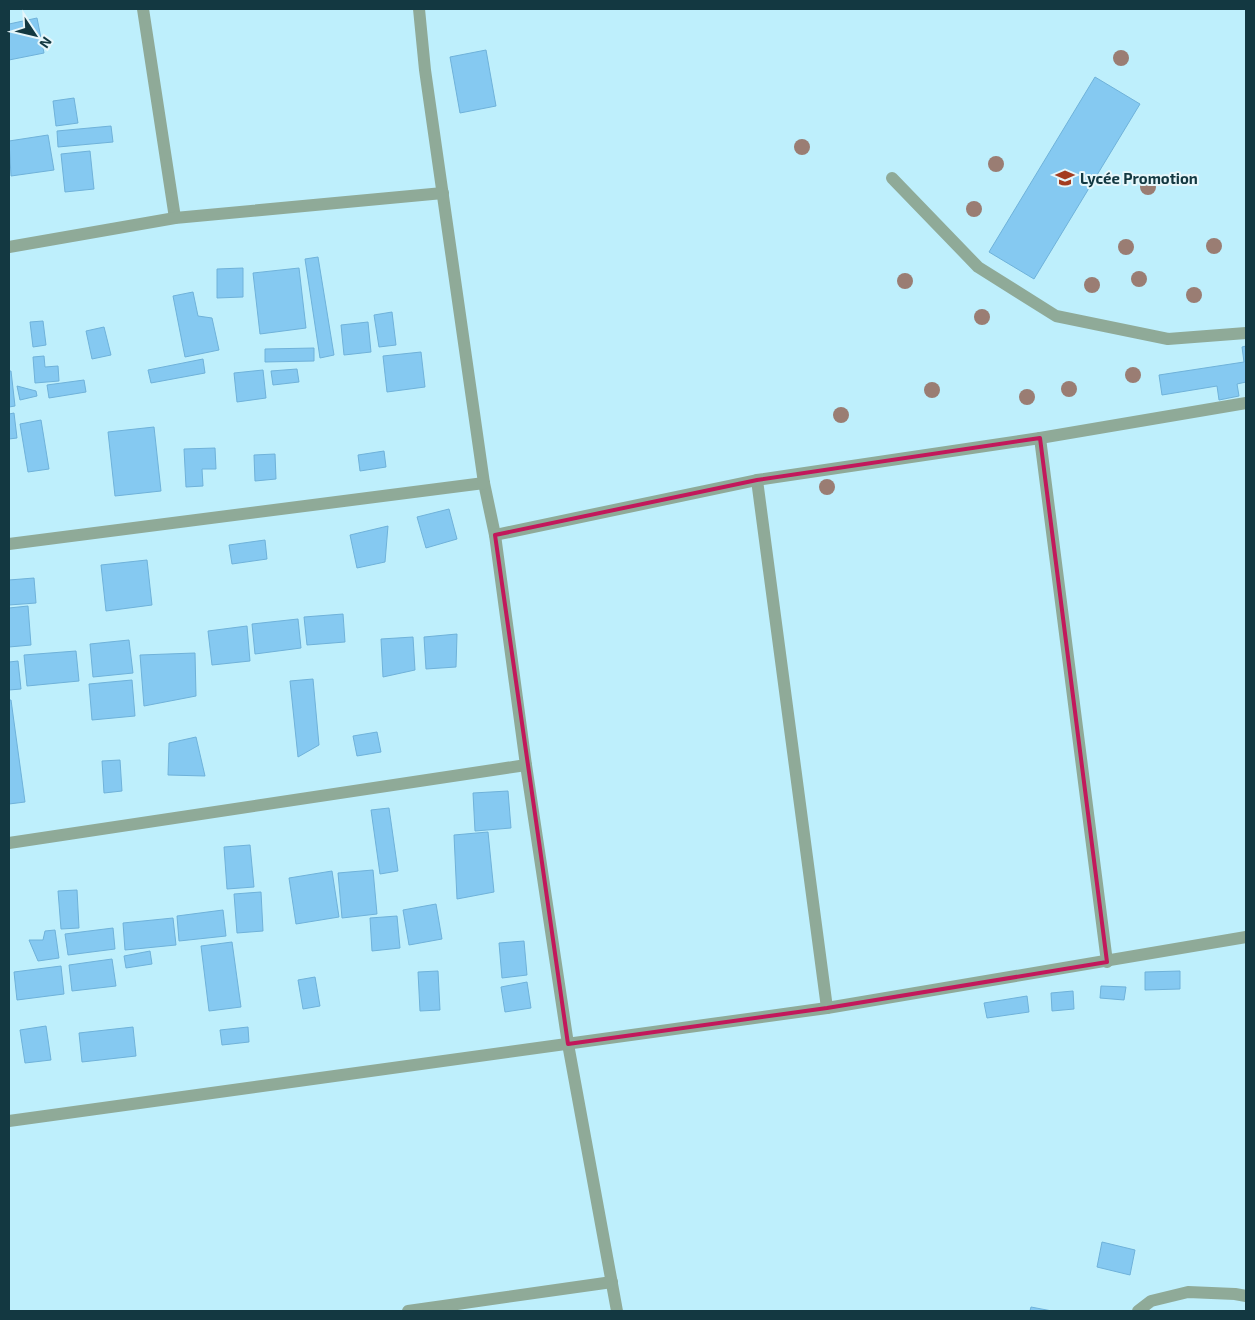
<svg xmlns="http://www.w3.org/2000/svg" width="1255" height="1320" font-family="'Exo 2',sans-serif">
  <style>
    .building { fill: #85c9f1; stroke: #6fb2da }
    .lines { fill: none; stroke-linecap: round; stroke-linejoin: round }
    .minor { stroke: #8faa98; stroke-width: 12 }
    .tree { fill: #9a7d73 }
    .marked { fill: none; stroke: #c2185b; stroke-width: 4; stroke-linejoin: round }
    .labels { text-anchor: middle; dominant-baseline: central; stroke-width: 4; stroke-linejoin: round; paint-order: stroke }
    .poi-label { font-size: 15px; font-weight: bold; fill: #133841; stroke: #e6f6fa; text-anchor: start }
  </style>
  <rect width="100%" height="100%" fill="#beeffc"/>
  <g class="building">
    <polygon points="37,18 44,53 9,60 9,24"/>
    <polygon points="486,50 496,106 460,113 450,57"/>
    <polygon points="1095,77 1140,104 1034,279 989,252"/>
    <polygon points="74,98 78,123 56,126 53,101"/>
    <polygon points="111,126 113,142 58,147 57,131"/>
    <polygon points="48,135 54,170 11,176 9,141"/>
    <polygon points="90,151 94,189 65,192 61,154"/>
    <polygon points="318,257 334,355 320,358 305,259"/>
    <polygon points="243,268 243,297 217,298 217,269"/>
    <polygon points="299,268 306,328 260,334 253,273"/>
    <polygon points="193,292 198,316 212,318 219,350 185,357 173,296"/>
    <polygon points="392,312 396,345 379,347 374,315"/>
    <polygon points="43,321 46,345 33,347 30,322"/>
    <polygon points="368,322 371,352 344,355 341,325"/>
    <polygon points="104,327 111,355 92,359 86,331"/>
    <polygon points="1246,346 1246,382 1237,384 1239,396 1219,400 1217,386 1162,395 1159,375 1244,362 1242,347"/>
    <polygon points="314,348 314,361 265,362 265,349"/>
    <polygon points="421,352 425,387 387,392 383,356"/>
    <polygon points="44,356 45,367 58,366 59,381 35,383 33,357"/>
    <polygon points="203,359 205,373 151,383 148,370"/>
    <polygon points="297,369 299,382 273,385 271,371"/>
    <polygon points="263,370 266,398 237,402 234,373"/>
    <polygon points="9,371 11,371 15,406 9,407"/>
    <polygon points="84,380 86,392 49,398 47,385"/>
    <polygon points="17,386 36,391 37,396 20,400"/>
    <polygon points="14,413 17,438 9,439 9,414"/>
    <polygon points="41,420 49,469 28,472 20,424"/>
    <polygon points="154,427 161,491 115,496 108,432"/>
    <polygon points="215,448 216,469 202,469 203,486 186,487 184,449"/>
    <polygon points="384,451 386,467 360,471 358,455"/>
    <polygon points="275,454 276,479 255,481 254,455"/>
    <polygon points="449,509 457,539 426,548 417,517"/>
    <polygon points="388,526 385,562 357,568 350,535"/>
    <polygon points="265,540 267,559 232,564 229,545"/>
    <polygon points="147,560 152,605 106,611 101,565"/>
    <polygon points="34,578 36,603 9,605 9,580"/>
    <polygon points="28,606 31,645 9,647 9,608"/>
    <polygon points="343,614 345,642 307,645 304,617"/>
    <polygon points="298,619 301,648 255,654 252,624"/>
    <polygon points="247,626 250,661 212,665 208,631"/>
    <polygon points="457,634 456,667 426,669 424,637"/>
    <polygon points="413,637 415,670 383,677 381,639"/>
    <polygon points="129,640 133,673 93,677 90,644"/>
    <polygon points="76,651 79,681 27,686 24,655"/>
    <polygon points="195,653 196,696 144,706 140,655"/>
    <polygon points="18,661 21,689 9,690 9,662"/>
    <polygon points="313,679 319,745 298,757 290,681"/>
    <polygon points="132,680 135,716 92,720 89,684"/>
    <polygon points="9,700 11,700 25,802 9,804"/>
    <polygon points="377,732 381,752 357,756 353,736"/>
    <polygon points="196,737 205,776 168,775 169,743"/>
    <polygon points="120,760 122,791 104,793 102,761"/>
    <polygon points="508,791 511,828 475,831 473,793"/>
    <polygon points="389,808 398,871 380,874 371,810"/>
    <polygon points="488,832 494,892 457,899 454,835"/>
    <polygon points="250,845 254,887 227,889 224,847"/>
    <polygon points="373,870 377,914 342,918 338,873"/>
    <polygon points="332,871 339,917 296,924 289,878"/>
    <polygon points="77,890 79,928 61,929 58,891"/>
    <polygon points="261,892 263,931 237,933 234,894"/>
    <polygon points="436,904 442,939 409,945 403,910"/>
    <polygon points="223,910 226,936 179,941 177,916"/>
    <polygon points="397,916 400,948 372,951 370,918"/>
    <polygon points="173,918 176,945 125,950 123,923"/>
    <polygon points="113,928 115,949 68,955 65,934"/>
    <polygon points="55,930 59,958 38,961 29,940 43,940 45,931"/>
    <polygon points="524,941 527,975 502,978 499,943"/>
    <polygon points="232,942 241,1007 209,1011 201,946"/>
    <polygon points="150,951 152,964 126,968 124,956"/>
    <polygon points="112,959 116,986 72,991 69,965"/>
    <polygon points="61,966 64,994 17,1000 14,972"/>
    <polygon points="438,971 440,1010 420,1011 418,972"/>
    <polygon points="1180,971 1180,989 1145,990 1145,972"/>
    <polygon points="315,977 320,1006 303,1009 298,980"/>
    <polygon points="527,982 531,1008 505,1012 501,987"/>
    <polygon points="1101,986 1126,987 1124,1000 1100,998"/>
    <polygon points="1073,991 1074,1009 1052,1011 1051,993"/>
    <polygon points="1027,996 1029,1012 987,1018 984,1003"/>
    <polygon points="46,1026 51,1060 25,1063 20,1030"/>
    <polygon points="133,1027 136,1056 82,1062 79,1033"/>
    <polygon points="248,1027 249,1042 222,1045 220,1030"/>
    <polygon points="1102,1242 1135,1250 1130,1275 1097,1267"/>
    <polygon points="1031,1307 1052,1311 1030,1311"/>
  </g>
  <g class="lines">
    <g class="minor">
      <polyline points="143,9 175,218"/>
      <polyline points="419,9 425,70 484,483 495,535 526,765 568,1044 617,1311"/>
      <polyline points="892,178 978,267 1056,316 1168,339 1246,333"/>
      <polyline points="9,247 175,218 443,193"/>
      <polyline points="1040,438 1107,962"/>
      <polyline points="757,480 827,1008"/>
      <polyline points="495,535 757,480 1040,438 1246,403"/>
      <polyline points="9,544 484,483"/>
      <polyline points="9,843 526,765"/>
      <polyline points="9,1121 827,1008 1246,937"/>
      <polyline points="408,1311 612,1282"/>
      <polyline points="1138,1311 1151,1301 1188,1292 1235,1294 1246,1296"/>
    </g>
  </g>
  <g class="tree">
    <circle cx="1121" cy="58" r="8"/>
    <circle cx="802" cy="147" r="8"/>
    <circle cx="996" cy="164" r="8"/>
    <circle cx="1148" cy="187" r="8"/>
    <circle cx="974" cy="209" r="8"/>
    <circle cx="1214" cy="246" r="8"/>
    <circle cx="1126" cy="247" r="8"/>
    <circle cx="1139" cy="279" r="8"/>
    <circle cx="905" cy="281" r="8"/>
    <circle cx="1092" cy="285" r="8"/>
    <circle cx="1194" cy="295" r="8"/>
    <circle cx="982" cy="317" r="8"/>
    <circle cx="1133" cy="375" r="8"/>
    <circle cx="1069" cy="389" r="8"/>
    <circle cx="932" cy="390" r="8"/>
    <circle cx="1027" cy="397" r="8"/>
    <circle cx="841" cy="415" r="8"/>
    <circle cx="827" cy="487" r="8"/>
  </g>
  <path class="marked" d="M1040 438 1107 962 827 1008 568 1044 495 535 757 480Z"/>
  <defs>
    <g id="university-bare" transform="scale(1.5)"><path d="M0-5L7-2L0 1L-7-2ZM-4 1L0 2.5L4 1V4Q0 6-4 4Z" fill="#a43c20" stroke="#e6f6fa" stroke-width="2.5" paint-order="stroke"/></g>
  </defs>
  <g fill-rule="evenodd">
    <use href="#university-bare" x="1065" y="178"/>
  </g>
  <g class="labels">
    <g class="poi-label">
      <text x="1080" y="178">Lycée Promotion</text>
    </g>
  </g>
  <rect width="1255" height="1320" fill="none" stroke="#133841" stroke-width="20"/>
  <g transform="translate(35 35) rotate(125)" stroke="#e6f6fa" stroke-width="4" paint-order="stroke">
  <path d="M0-4L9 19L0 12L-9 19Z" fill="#133841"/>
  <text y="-8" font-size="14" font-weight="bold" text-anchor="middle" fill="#133841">N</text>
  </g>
</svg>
